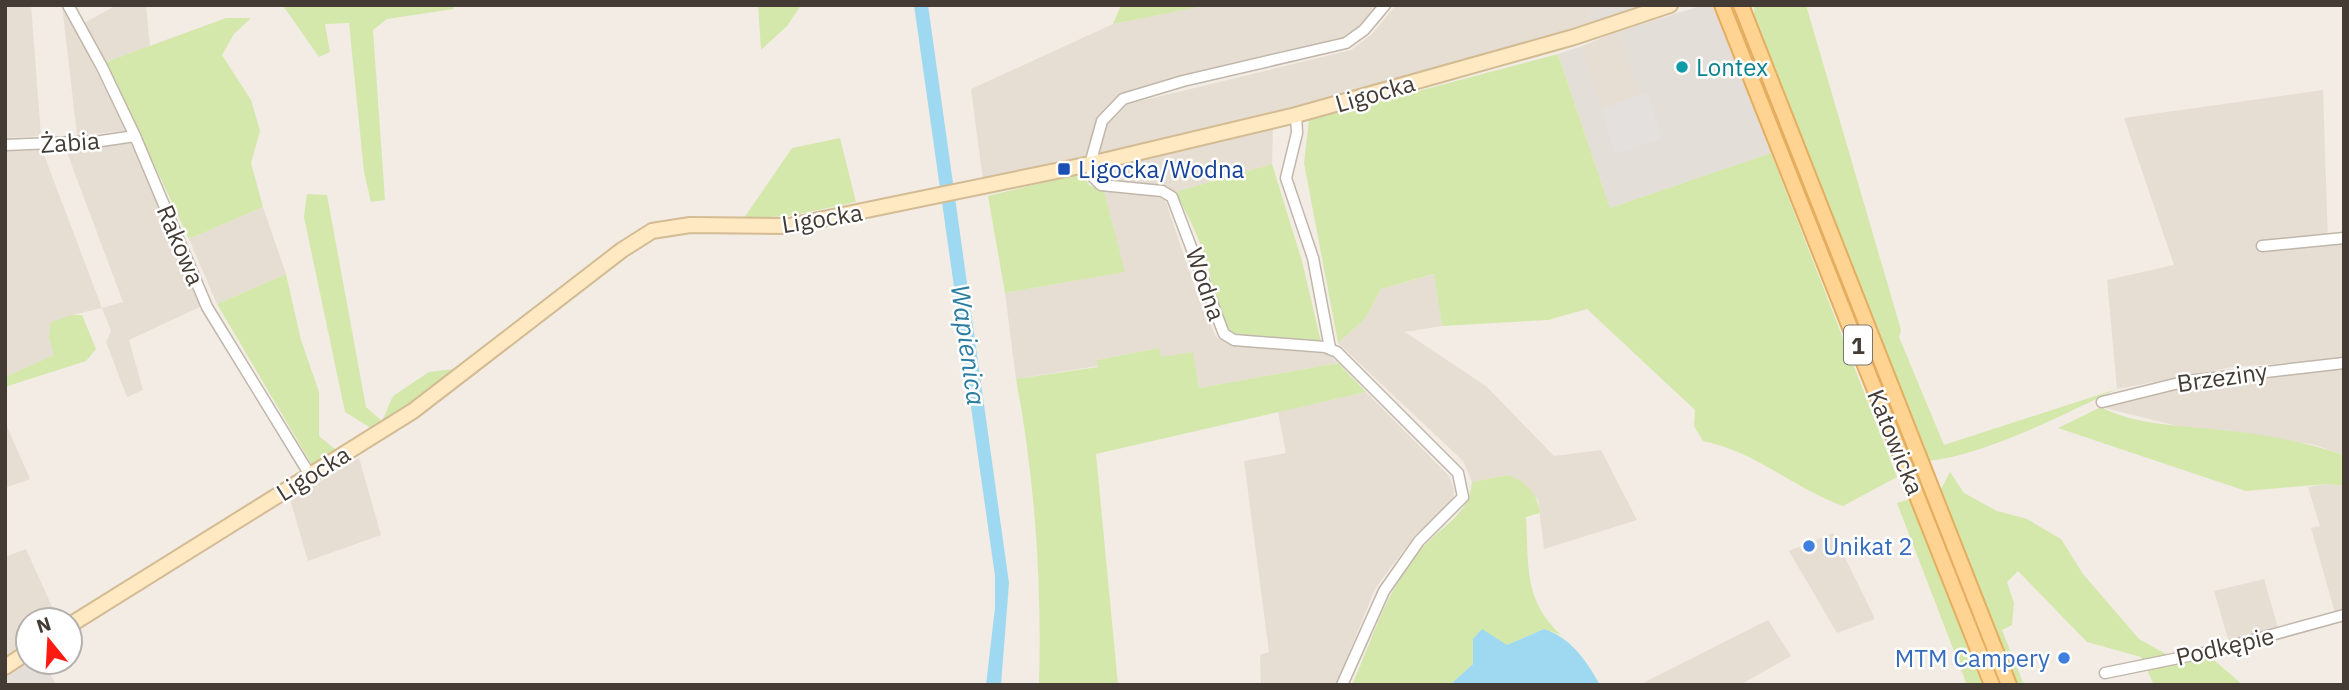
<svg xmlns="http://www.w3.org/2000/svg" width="2349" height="690" font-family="'IBM Plex Sans',sans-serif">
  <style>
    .residential { fill: #e6ded2 }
    .industrial { fill: #e4ded9 }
    .green { fill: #d4e8ac }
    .parking { fill: #e3e0dd }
    .water { fill: #9fd9f1 }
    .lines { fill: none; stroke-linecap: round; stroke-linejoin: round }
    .street-casing { stroke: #c1b6aa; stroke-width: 13 }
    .secondary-casing { stroke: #d3bb93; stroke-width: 18 }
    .primary-casing { stroke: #e4ad60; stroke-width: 18 }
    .street { stroke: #fff; stroke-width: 10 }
    .secondary { stroke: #ffe9c2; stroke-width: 14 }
    .primary { stroke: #ffd391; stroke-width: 14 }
    .culture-dot { fill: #0f9aa8; stroke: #fff; stroke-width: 2.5 }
    .transit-dot { fill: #1a4fb4; stroke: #fff; stroke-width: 2.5 }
    .shop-dot { fill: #3f7fe0; stroke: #fff; stroke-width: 2.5 }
    .labels { text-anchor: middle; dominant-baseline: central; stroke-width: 5; stroke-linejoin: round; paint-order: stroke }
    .shield { fill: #fff; stroke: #7c7671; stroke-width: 2 }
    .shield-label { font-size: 23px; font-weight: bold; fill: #443c34 }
    .culture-label { font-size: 24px; fill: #0d838f; stroke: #fff; text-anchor: start }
    .street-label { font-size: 24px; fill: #443c34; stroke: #fff }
    .transit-label { font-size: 24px; fill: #164399; stroke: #fff; text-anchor: start }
    .shop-label { font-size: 24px; fill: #366cbe; stroke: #fff; text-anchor: start }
    .water-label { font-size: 26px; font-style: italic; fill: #2a7ca1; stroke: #fff }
  </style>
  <rect width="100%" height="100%" fill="#f2ece4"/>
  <g class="residential">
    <polygon points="5,5 31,5 41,136 5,138"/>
    <polygon points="62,5 64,5 126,131 77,135"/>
    <polygon points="117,5 146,5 150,46 106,62 82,24"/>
    <polygon points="1209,5 1376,5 1362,28 1344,41 1121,96 1100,120 1086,156 983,180 971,89 1113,24"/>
    <polygon points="1396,5 1587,5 1591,24 1468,63 1094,160 1106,125 1128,104 1351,50 1372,34"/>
    <polygon points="1617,32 1639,96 1601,109 1582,46"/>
    <polygon points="2323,90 2328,243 2344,243 2344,359 2233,367 2117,389 2107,280 2174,265 2124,118"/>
    <polygon points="1273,127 1272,164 1175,192 1162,187 1119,182 1102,175 1100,167"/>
    <polygon points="133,139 202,306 129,340 143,390 127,397 106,342 111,331 102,308 72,315 49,337 55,355 5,377 5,149 41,147 102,308 123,302 65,147"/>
    <polygon points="1104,191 1161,197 1166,202 1198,297 1216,337 1231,345 1329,354 1338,363 1199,388 1160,357 1159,348 1097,360 1098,366 1016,379 1005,293 1124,272"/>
    <polygon points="263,207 286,274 217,304 189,239"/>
    <polygon points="1435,274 1442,326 1405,332 1487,387 1554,456 1601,450 1637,520 1544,549 1538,500 1507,475 1472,482 1463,461 1338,343 1365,319 1381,289"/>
    <polygon points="2344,369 2344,455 2315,445 2223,430 2189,429 2101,407 2213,380"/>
    <polygon points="1366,392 1449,476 1454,490 1453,501 1415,535 1375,589 1336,685 1261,685 1260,655 1269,652 1244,461 1286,453 1278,412"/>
    <polygon points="5,422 30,479 5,488"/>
    <polygon points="359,458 381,535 308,561 290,499"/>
    <polygon points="2327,484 2344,486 2344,610 2335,613 2311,528 2320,526 2308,487"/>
    <polygon points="1833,533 1875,619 1837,633 1789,551"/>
    <polygon points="26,549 58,620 28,620 28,644 5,659 5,557"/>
    <polygon points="2264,579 2278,628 2229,642 2214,591"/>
    <polygon points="1768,620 1791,656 1740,685 1639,685"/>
  </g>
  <g class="industrial">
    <polygon points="1587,5 1645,5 1591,24"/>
    <polygon points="1700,6 1711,6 1716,10 1771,153 1610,208 1558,54 1582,46 1602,109 1639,96 1617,32"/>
    <polygon points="29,662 45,662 56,685 5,685 5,676"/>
  </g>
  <g class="green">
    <polygon points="292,5 453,5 454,9 387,19 373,30 385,200 371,202 364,172 349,23 325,24 330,52 319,57 284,7"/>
    <polygon points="758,5 801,5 787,26 761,50"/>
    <polygon points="1121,5 1209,5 1113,24"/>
    <path d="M1806 5 1901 330 1899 337 1944 445 2117 389C2062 415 1988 454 1929 461L1754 14V5Z"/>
    <polygon points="226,18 251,18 234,34 222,55 251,100 260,131 251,163 263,207 189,239 106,62"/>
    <path d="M1558 54 1610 208 1771 153 1897 477 1843 506C1794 488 1754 451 1703 441L1694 426 1695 410 1587 309 1548 320 1442 326 1434 274 1381 289 1365 319 1338 343 1304 163 1309 120Z"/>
    <polygon points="840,138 856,202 789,216 744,218 792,148"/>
    <path d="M1272 164 1302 261 1321 342 1235 334C1215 320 1213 285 1207 263 1200 239 1188 215 1175 192Z"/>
    <polygon points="1083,173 1089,185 1104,191 1125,272 1005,293 988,196"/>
    <path d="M307 194 327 195 366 407 382 421 393 396 429 372 454 369C427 390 400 411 371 428L345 412 304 217Z"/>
    <polygon points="286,274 301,340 319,392 319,436 336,450 312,465 217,304"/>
    <polygon points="72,315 82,315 96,349 86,361 5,387 5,377 54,355 49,337 51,322"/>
    <path d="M1159 348 1161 357 1193 352 1199 388 1338 363 1366 392 1096 454 1118 685H1039C1042 583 1035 479 1016 379L1098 367 1097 360Z"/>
    <path d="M2101 407C2133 425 2186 426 2222 430 2263 434 2306 442 2344 455V486L2327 484 2246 491 2058 428Z"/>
    <polygon points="1950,472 1964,493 1997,511 2027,519 2061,539 2083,574 2139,639 2166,654 2196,660 2207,654 2243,685 2154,685 2141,657 2087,642 2018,571 2007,582 2014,603 2012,625 2002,630 2024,685 2017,685 1941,489"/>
    <path d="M1507 475C1526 481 1537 493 1540 513L1526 517C1529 565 1523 600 1561 635L1544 629 1507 645 1473 639V664L1450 685H1352C1374 636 1389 580 1429 541 1449 521 1469 512 1472 482Z"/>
    <polygon points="1910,499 1982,685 1967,685 1897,503"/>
  </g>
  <polygon class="parking" points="1647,93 1662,138 1615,154 1601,109"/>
  <g class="water">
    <polygon points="914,5 928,5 1009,583 1001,685 986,685 995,608 995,576"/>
    <path d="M1482 629 1507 645 1544 629C1571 638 1586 660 1600 685H1450L1473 664V639Z"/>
  </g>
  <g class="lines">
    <g class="street-casing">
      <g id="street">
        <polyline points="68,5 102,67 135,136 207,307 310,475"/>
        <polyline points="1296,115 1297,133 1286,178 1313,258 1330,348"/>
        <polyline points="5,145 101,141 135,136"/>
        <polyline points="2262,246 2344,238"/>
        <polyline points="2102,402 2187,381 2344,363"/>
        <polyline points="2105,673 2213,651 2344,615"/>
        <polyline points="1342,685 1384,591 1419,541 1463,497 1458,473 1337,352 1325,347 1234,340 1224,334 1172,197 1162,191 1101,185 1093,177 1090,164 1102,121 1123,99 1183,81 1346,43 1364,30 1385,5"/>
      </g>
    </g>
    <g class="secondary-casing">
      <g id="secondary">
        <polyline points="70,625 413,411 622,250 652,231 690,225 789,226 1090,164 1296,115 1574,37 1670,5"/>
        <polyline points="5,667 28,652"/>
      </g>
    </g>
    <g class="primary-casing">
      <g id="primary">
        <polyline points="1722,5 1992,685"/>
        <polyline points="1741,5 2009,685"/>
      </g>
    </g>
    <use href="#street" class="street"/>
    <use href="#secondary" class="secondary"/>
    <use href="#primary" class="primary"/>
  </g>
  <circle class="culture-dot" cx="1682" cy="67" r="7"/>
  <rect class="transit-dot" x="1057" y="162" width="14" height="14" rx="3.5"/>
  <g class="shop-dot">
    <circle cx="1809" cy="546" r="7"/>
    <circle cx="2064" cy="658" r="7"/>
  </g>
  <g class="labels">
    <rect class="shield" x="1844" y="325.5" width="28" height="39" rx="5"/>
    <g class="shield-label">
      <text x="1858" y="345">1</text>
    </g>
    <g class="culture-label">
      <text x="1696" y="67">Lontex</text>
    </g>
    <g class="street-label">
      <text transform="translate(1375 93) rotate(-16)">Ligocka</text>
      <text transform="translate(70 142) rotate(-4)">Żabia</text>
      <text transform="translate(822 218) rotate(-9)">Ligocka</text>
      <text transform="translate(181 245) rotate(67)">Rakowa</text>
      <text transform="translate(1206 284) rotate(71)">Wodna</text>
      <text transform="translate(2222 377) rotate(-8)">Brzeziny</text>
      <text transform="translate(1896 442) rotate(68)">Katowicka</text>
      <text transform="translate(313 473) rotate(-32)">Ligocka</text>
      <text transform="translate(2225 646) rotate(-13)">Podkępie</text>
    </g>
    <g class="transit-label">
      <text x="1078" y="169">Ligocka/Wodna</text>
    </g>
    <g class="shop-label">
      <text x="1823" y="546">Unikat 2</text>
      <text x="2050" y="658" text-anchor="end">MTM Campery</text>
    </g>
    <g class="water-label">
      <text transform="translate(969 345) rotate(82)">Wapienica</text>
    </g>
  </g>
  <rect width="2349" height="690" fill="none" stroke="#443c34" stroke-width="14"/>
  <g transform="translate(49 641) rotate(342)"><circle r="33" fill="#ffffff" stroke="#b4b1ae" stroke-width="2"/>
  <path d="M0-5L12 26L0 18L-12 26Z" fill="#fc1a11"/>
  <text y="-10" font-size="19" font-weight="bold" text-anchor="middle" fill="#443c34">N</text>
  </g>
</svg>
